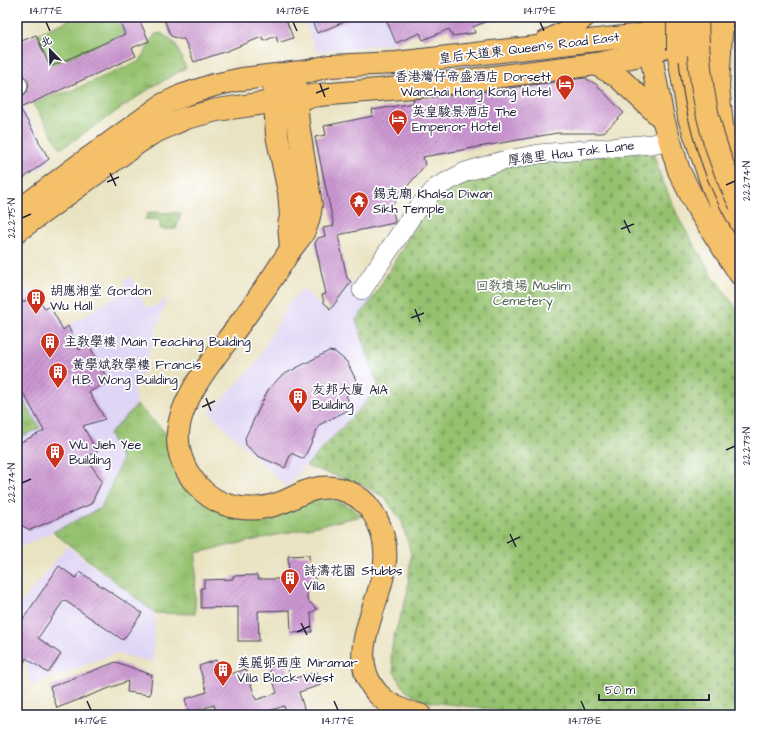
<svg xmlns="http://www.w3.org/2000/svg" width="757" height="732" font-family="'Architects Daughter','LXGW WenKai TC',sans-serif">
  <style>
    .built { fill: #dfd5f5 }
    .grass { fill: #96c270; stroke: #5c7256 }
    .cemetery { fill: url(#cemetery-stones); stroke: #5c7256 }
    .park { fill: url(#park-tufts); stroke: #5c7256 }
    .garden { fill: url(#garden-furrows); stroke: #5c7256 }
    .building { fill: url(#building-hatch) }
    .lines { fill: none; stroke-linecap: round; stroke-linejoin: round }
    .minor-casing { stroke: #403f4f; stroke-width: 20 }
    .major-casing { stroke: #403f4f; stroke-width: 24 }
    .highway-casing { stroke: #403f4f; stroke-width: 24 }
    .minor { stroke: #fff; stroke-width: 19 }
    .major { stroke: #f4c16a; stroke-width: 22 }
    .highway { stroke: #f4c16a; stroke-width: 22 }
    .tram { stroke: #22223b; stroke-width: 1 }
    .highway-bridge-casing { stroke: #403f4f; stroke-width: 24; stroke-linecap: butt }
    .highway-bridge { stroke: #f4c16a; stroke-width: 22 }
    .ticks { fill: none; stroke: #22223b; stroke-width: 1.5 }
    .labels { text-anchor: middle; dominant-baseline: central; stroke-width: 3.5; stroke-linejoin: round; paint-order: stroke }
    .street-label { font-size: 13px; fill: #22223b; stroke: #fff }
    .poi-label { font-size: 13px; fill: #22223b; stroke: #fff; text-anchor: start }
    .park-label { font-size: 13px; fill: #506250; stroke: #fff }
    .neatline { fill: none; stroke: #22223b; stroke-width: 1.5 }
    .ticks-label { font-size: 10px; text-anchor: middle; fill: #22223b }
  </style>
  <defs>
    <pattern id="cemetery-stones" width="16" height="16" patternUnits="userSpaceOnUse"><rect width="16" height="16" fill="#96c270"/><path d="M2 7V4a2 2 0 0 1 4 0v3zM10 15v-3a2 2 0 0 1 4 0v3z" fill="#81a662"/></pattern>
    <pattern id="park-tufts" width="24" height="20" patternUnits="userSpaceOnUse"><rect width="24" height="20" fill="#96c270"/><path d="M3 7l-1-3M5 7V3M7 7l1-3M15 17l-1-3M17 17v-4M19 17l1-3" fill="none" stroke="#81a662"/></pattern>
    <pattern id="garden-furrows" width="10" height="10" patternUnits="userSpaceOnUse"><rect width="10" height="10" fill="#96c270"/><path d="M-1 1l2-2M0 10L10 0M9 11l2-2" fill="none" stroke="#81a662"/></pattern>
    <pattern id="building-hatch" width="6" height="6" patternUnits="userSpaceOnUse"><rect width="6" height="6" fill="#cc97d2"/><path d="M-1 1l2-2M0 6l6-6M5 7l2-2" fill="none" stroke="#a57bac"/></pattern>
  </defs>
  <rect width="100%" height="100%" fill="#fff"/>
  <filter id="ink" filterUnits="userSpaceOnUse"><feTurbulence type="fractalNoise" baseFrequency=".025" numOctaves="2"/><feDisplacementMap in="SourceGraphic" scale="8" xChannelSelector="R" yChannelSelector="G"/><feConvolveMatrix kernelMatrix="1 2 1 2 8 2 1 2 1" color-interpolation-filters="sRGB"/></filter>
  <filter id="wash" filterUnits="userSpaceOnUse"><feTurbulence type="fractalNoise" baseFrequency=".012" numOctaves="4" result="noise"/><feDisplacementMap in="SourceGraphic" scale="16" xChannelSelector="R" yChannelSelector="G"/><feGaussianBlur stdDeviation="0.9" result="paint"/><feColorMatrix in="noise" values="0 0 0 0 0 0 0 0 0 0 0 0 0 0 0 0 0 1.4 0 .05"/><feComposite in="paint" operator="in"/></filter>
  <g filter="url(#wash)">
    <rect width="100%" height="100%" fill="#eae3c2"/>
    <g class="built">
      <polygon points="303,17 385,17 396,43 317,52"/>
      <polygon points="17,97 53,159 17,184"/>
      <polygon points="131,277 146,307 154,307 167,298 142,374 134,390 137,405 109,434 122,460 101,508 17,549 17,298 36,288 46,307 53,304 65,328 125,291 124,280"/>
      <polygon points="351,282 373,298 356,320 379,388 286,486 209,413 255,365 287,306 303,289 328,313"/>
      <polygon points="67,546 155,613 153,662 115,653 31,686 23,645 17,643 17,609"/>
    </g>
    <polygon class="grass" points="76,17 116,17 124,33 51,66 37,34"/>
    <polygon class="cemetery" points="652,150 661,177 680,221 713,276 740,313 740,715 544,715 422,701 405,690 394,672 391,656 393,639 407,595 411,554 402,522 385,498 361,484 306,466 379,388 356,320 373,298 420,218 446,187 512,165"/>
    <g class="park">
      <polygon points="161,33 175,43 186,68 152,87 61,149 33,104 56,94 68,92 140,61 155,34"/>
      <polygon points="22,398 40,428 17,439 17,401"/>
      <path d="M137 405 167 434 203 501 326 498C341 501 351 506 362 516L196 553 195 614 155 613 53 532 101 508 122 460 109 434Z"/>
    </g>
    <polygon class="garden" points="149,212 181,213 176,229 160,229 160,220 145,219"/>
    <g id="blocks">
      <g class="building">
        <polygon points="118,17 138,17 149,41 132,48 136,56 20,108 49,159 17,183 17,159 22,157 17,148 17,97 23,96 27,92 29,86 28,81 23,75 17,73 17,43 36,35 50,67 125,34"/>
        <polygon points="163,17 285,17 293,38 278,43 276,36 264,41 262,37 227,51 194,62 184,39 179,39 171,36"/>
        <polygon points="310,17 356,17 317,33"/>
        <polygon points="385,17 497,17 473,27 475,33 452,36 449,29 423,40 420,33 396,43"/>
        <polygon points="585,78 596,84 624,113 603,133 557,133 423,157 425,165 392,205 395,221 394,223 338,235 347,278 351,282 330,310 329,307 324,303 322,295 326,294 315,243 318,238 325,236 323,228 334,226 315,137 326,135 324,126 373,116 372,110 414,103 413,99 458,95"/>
        <polygon points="37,295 45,309 50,306 63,330 68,326 79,350 89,345 109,382 89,392 105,419 83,426 97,452 85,456 102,481 91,504 30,530 17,523 17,444 44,431 24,394 17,397 17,305"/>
        <polygon points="329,351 335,352 347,362 357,382 353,392 346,396 352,408 319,425 304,459 291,453 285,468 258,456 246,445 245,438 268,390 281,376"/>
        <polygon points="309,555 310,574 316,579 307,588 307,600 317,609 311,613 312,632 291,633 290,610 258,611 259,641 238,641 238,607 201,608 201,588 204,588 204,580 233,579 233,576 257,575 258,579 289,579 288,556"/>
        <polygon points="59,566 76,578 80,572 142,613 123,640 64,600 38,638 61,654 48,673 26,658 17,674 17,628"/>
        <polygon points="216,660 222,677 246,669 256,700 277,693 269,667 286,662 291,679 317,672 321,685 299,692 306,715 287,715 284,706 256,715 217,715 214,705 189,713 185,699 207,692 199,666"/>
        <polygon points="116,662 152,675 150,695 127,692 128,681 57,708 50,687"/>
      </g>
    </g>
  </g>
  <g filter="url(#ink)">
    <use href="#blocks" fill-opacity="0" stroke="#403f4f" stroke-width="1"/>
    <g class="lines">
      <g class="minor-casing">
        <g id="minor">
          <polyline points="17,84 18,86"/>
          <polyline points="362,290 416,210 437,187 465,172 502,161 539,154 652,144 669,140"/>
        </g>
      </g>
      <g class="major-casing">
        <g id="major">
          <polyline points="653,17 651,53 654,72 663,119 679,171 698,209 740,274"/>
          <polyline points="722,17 718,86 722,125 728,157"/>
          <polyline points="546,42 569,30 584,17"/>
          <polyline points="596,64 618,77 663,119"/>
          <path d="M294 73 298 124 311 205C310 214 308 223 304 231 300 239 293 245 289 252 274 276 258 299 241 322 220 351 180 396 178 433 177 452 184 470 197 485 218 509 251 514 280 503 290 500 298 494 308 491 329 483 352 489 367 505 380 520 387 542 385 562 382 604 343 654 377 693 388 705 403 712 420 715"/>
          <polyline points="274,86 277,135 289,192 291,216 289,225 291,248"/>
          <polyline points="17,212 71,171 164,104 181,96 214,85 242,79 309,71 329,66 396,63 720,26"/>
          <polyline points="17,231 136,144 151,134 166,127 186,118 217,110 319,95 424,86 596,64 651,53 687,35"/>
        </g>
      </g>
      <g class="highway-casing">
        <polyline id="highway" points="678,50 689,118 713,187 733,232 740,242"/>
      </g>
      <use href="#minor" class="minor"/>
      <use href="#major" class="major"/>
      <use href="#highway" class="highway"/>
      <path class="tram" d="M677 17C677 97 697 175 740 243"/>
      <g class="highway-bridge-casing">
        <g id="highway-bridge">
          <path d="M697 17C698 84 709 144 740 204"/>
          <polyline points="678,50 678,17"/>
        </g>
      </g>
      <use href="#highway-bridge" class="highway-bridge"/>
    </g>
  </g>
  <path class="ticks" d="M46 22 50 31M293 22 297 31M540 22 544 31M320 84 325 97M316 93 329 88M110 173 116 186M107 182 119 177M726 185 735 181M22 218 31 214M624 220 630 233M621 229 634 224M415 309 420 322M411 318 424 313M206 398 211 411M202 407 215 401M726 450 735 446M22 483 31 479M510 534 516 547M507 543 520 537M301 623 307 635M297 632 310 626M87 701 91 710M334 701 338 710M581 701 585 710"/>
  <defs>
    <g id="hotel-pin" transform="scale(1)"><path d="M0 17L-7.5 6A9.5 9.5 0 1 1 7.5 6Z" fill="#c8321e" stroke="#fff"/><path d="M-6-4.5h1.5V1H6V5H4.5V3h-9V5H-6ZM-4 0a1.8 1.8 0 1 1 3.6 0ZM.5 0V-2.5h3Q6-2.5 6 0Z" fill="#fff"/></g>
    <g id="temple-pin" transform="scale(1)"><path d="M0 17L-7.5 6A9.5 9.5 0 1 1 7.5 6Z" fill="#c8321e" stroke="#fff"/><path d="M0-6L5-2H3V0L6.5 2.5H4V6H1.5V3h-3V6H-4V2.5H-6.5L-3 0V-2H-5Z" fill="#fff"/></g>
    <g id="building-pin" transform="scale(1)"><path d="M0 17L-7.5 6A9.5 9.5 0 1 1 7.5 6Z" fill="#c8321e" stroke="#fff"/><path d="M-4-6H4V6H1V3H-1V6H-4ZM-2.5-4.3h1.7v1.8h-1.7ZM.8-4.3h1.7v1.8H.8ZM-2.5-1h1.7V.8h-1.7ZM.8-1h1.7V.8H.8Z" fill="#fff"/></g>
  </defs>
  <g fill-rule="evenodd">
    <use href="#hotel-pin" x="565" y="84"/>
    <use href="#hotel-pin" x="398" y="119"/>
    <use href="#temple-pin" x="359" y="201"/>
    <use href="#building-pin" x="36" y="298"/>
    <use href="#building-pin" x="50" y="342"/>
    <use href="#building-pin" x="58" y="372"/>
    <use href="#building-pin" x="298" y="397"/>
    <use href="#building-pin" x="55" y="452"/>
    <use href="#building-pin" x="290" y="578"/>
    <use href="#building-pin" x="223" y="670"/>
  </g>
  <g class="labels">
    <g class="street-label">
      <text transform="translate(529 48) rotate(-7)">皇后大道東 Queen's Road East</text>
      <text transform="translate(571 153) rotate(-7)">厚德里 Hau Tak Lane</text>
    </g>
    <g class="poi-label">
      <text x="551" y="77" text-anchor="end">香港灣仔帝盛酒店 Dorsett<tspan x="551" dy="15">Wanchai Hong Kong Hotel</tspan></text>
      <text x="412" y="112">英皇駿景酒店 The<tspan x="412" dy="15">Emperor Hotel</tspan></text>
      <text x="373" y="194">錫克廟 Khalsa Diwan<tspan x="373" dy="15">Sikh Temple</tspan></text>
      <text x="50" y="291">胡應湘堂 Gordon<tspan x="50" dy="15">Wu Hall</tspan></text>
      <text x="64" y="342">主教學樓 Main Teaching Building</text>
      <text x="72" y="365">黃學斌教學樓 Francis<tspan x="72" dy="15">H.B. Wong Building</tspan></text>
      <text x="312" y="390">友邦大廈 AIA<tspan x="312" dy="15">Building</tspan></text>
      <text x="69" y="445">Wu Jieh Yee<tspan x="69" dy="15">Building</tspan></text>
      <text x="304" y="571">詩濤花園 Stubbs<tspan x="304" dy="15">Villa</tspan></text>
      <text x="237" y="663">美麗邨西座 Miramar<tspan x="237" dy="15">Villa Block West</tspan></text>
    </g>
    <g class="park-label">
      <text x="523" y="286">回教墳場 Muslim<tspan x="523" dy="15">Cemetery</tspan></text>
    </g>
  </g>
  <rect width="757" height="732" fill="none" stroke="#fff" stroke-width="44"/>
  <g transform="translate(50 50) rotate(337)" stroke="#ffffff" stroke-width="3" paint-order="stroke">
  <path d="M0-3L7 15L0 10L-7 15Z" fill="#22223b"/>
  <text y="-6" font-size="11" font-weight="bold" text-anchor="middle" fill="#22223b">北</text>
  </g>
  <path d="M599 694v6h110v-6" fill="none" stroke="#22223b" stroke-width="2"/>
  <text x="605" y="694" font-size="12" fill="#22223b" stroke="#ffffff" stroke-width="3" paint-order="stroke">50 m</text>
  <rect x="22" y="22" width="713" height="688" class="neatline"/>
  <g class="ticks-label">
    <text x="46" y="14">114.177°E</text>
    <text x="293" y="14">114.178°E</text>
    <text x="540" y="14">114.179°E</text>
    <text transform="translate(746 181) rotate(-90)" y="4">22.274°N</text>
    <text transform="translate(11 218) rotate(-90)" y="4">22.275°N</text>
    <text transform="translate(746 446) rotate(-90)" y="4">22.273°N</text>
    <text transform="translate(11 483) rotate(-90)" y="4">22.274°N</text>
    <text x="91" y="724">114.176°E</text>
    <text x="338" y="724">114.177°E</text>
    <text x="585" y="724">114.178°E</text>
  </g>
</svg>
